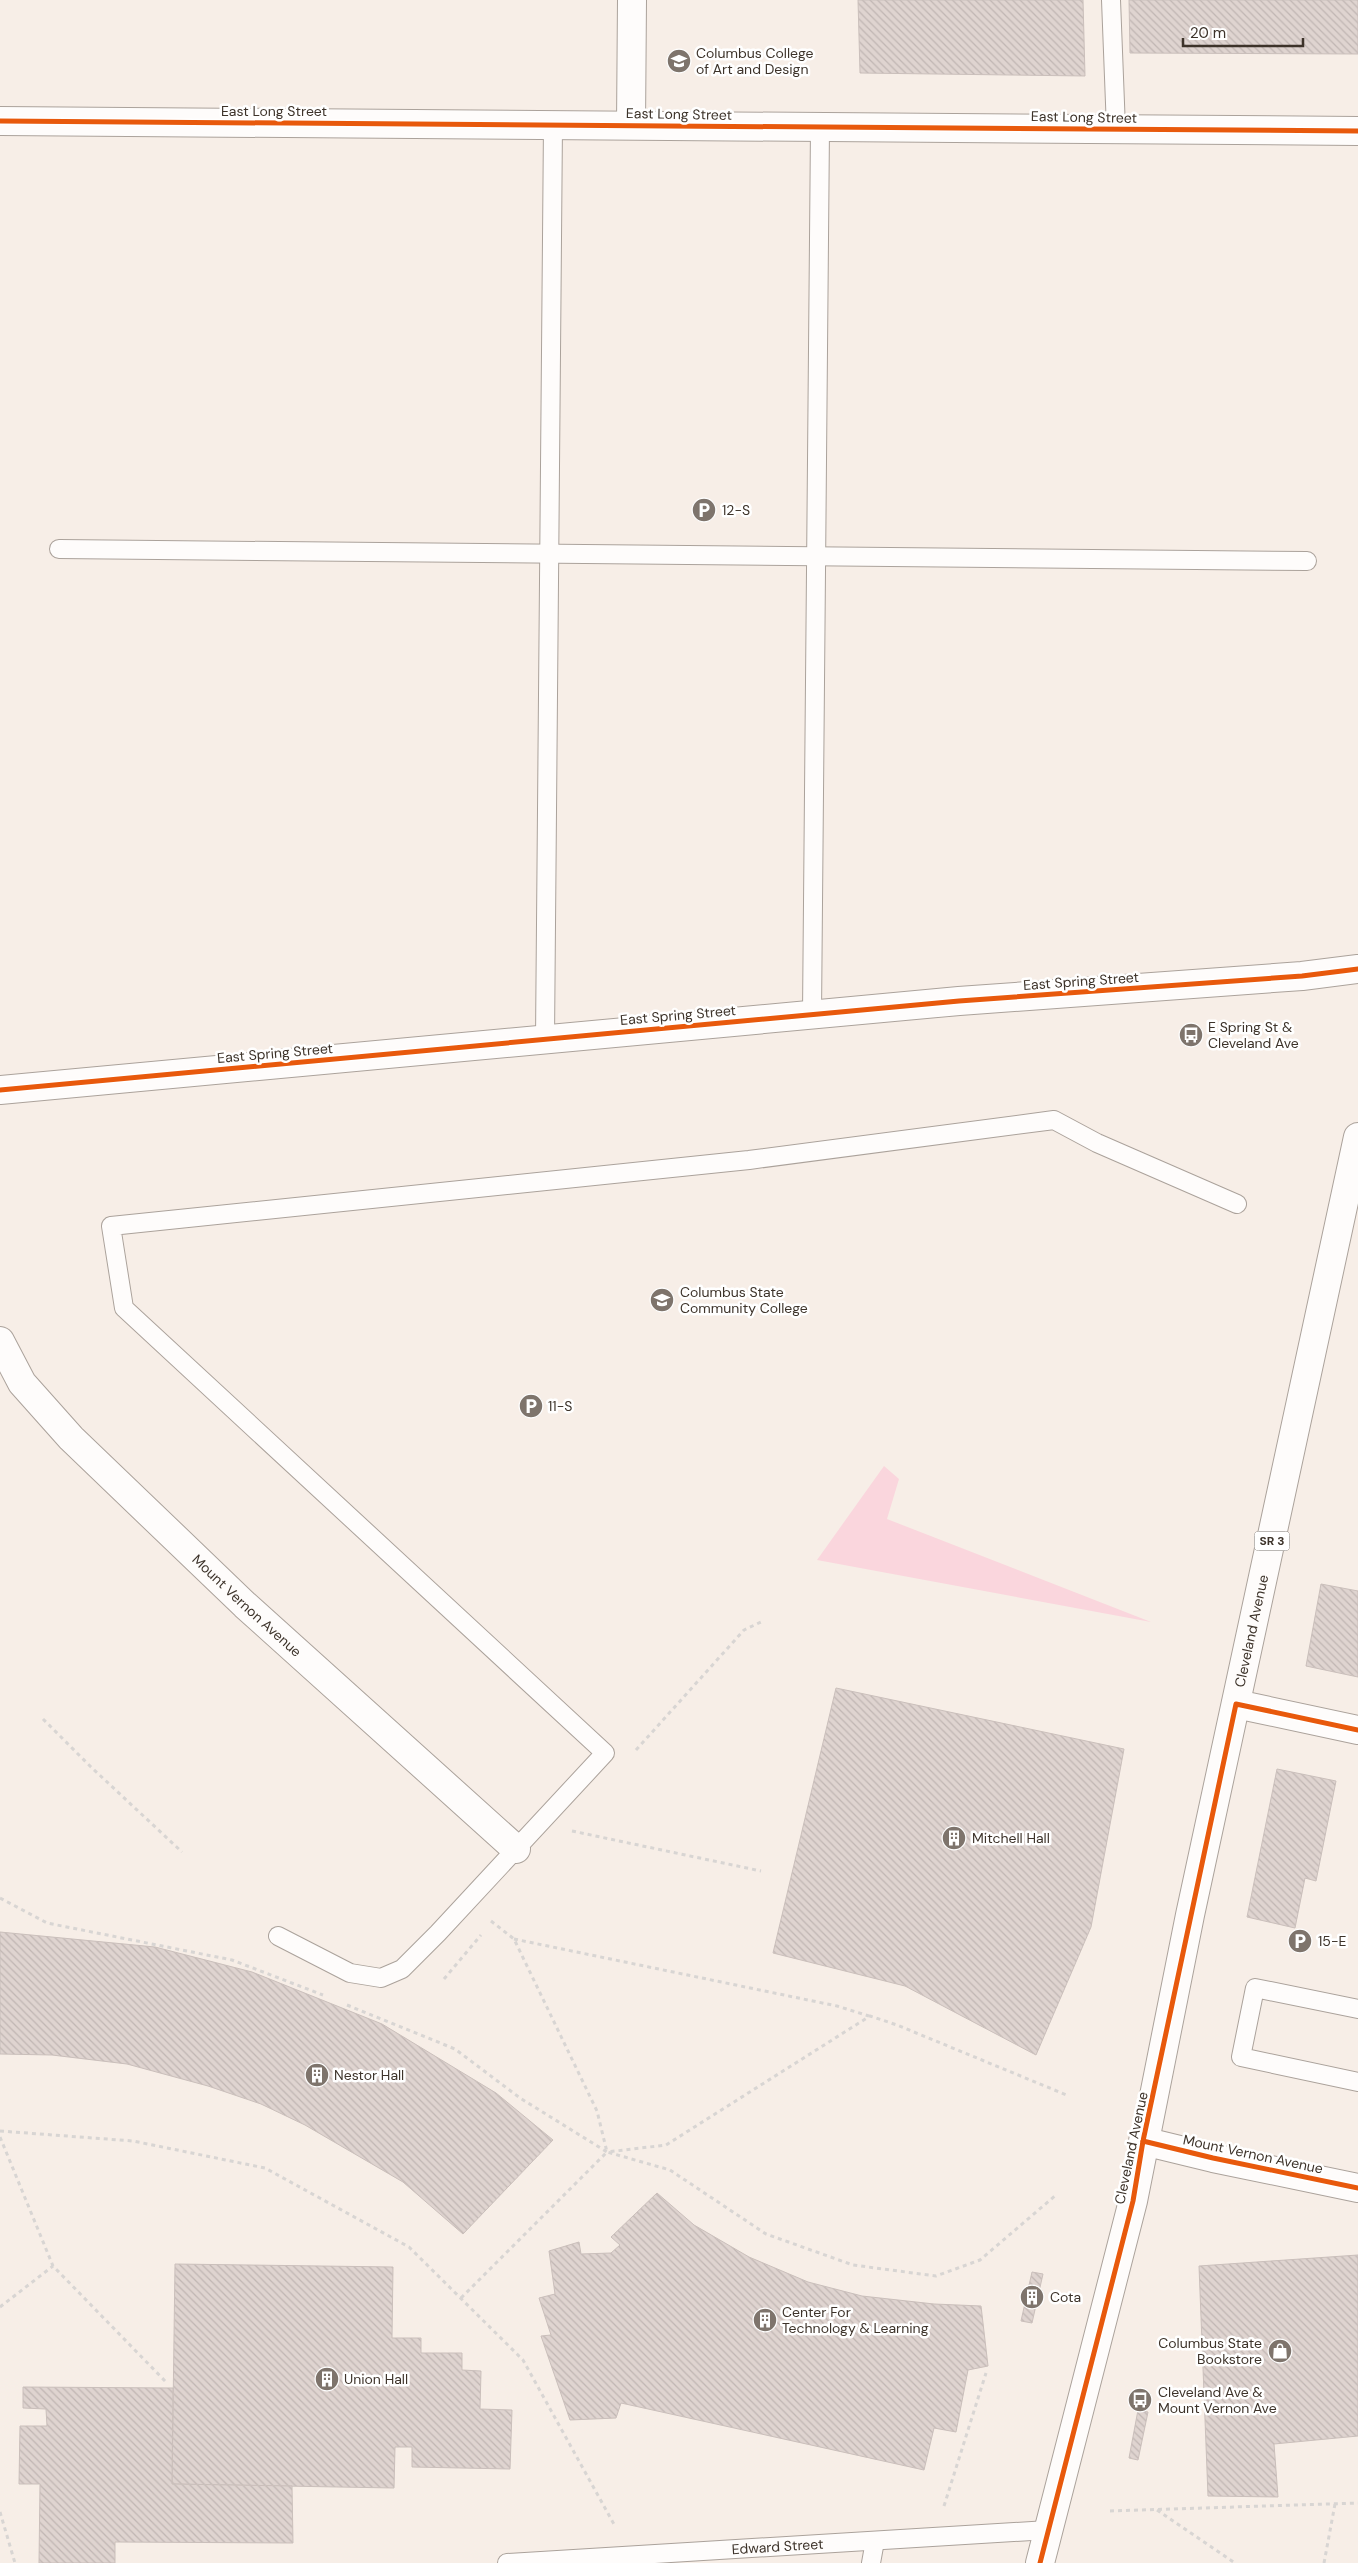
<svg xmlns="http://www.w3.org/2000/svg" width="1358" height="2563" font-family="'DM Sans',sans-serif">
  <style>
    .green { fill: #fad6dd }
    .building { fill: url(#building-back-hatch); stroke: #cabfbb }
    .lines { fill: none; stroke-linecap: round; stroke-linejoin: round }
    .lane-casing { stroke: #aba29b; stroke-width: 20 }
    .street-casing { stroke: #aba29b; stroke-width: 30 }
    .secondary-casing { stroke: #aba29b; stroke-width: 30 }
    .primary-casing { stroke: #aba29b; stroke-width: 30 }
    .path { stroke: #d8d5d3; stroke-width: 3; stroke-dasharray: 4 4; stroke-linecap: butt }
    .lane { stroke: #fefcfb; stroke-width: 18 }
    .street { stroke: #fefcfb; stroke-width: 28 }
    .secondary { stroke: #fefcfb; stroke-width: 28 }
    .primary { stroke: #fefcfb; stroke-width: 28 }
    .cycleway-casing { stroke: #fff; stroke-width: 8 }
    .cycleway { stroke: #e8590c; stroke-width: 5 }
    .labels { text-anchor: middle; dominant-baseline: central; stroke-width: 5; stroke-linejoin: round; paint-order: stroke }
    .shield { fill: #fff; stroke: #77706a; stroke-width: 1 }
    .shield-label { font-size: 12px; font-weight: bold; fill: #3d332a }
    .poi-label { font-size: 14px; fill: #3d332a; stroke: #fff; text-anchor: start }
    .street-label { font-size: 14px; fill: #3d332a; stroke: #fff }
  </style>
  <defs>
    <pattern id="building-back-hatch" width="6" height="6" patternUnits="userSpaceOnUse" patternTransform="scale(1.25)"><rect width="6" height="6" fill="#dfd4d0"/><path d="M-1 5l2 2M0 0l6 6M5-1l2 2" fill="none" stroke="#c0b6b3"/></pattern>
  </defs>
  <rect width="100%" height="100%" fill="#f7eee7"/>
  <polygon class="green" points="884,1466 899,1479 887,1519 1151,1622 817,1560"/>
  <g class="building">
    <polygon points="858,0 1083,0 1085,76 860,73"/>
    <polygon points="1129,0 1358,0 1358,54 1130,53"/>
    <polygon points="1321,1584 1358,1591 1358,1677 1306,1666"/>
    <polygon points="836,1688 1124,1749 1091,1927 1036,2055 905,1986 773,1953"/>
    <polygon points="1277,1769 1336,1781 1316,1881 1305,1878 1295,1928 1247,1917"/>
    <polygon points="0,1932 155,1947 252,1972 382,2024 496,2093 553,2140 463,2234 403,2182 305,2125 261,2104 208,2086 127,2064 52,2055 0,2054"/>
    <polygon points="657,2193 694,2225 749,2257 808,2282 862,2296 934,2304 981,2306 988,2366 968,2370 956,2432 934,2428 924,2470 621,2403 616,2418 570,2420 541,2336 551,2335 539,2298 555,2294 549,2251 579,2242 581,2254 611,2253 620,2245 611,2237"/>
    <polygon points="1358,2255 1358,2436 1274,2444 1278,2497 1208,2496 1199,2266"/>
    <polygon points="175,2264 393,2267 392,2338 421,2338 421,2353 462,2353 462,2370 481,2371 480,2409 512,2410 510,2469 412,2467 412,2447 395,2447 394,2488 172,2484"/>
    <polygon points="1032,2272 1043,2274 1032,2323 1021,2321"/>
    <polygon points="23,2387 173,2388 172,2484 292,2486 293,2543 115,2542 115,2563 39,2563 40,2484 19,2484 20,2426 47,2426 46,2409 23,2408"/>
    <polygon points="1138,2410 1148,2412 1138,2460 1129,2458"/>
  </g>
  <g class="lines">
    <g class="lane-casing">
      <g id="lane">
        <polyline points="1111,0 1116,129"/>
        <polyline points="59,549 1307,561"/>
        <polyline points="812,1014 820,128"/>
        <polyline points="545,1039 553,124"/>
        <polyline points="278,1936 350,1973 381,1978 402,1969 438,1933 605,1753 124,1308 111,1226 749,1160 1054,1120 1097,1143 1237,1204"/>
        <polyline points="1358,2009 1255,1988 1241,2057 1358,2082"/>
        <path id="s1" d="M507 2563 1048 2530"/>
        <polyline points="871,2563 875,2541"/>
      </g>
    </g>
    <g class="street-casing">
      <g id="street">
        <polyline points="631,125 632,0"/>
        <path id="s2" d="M0 1341 22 1383 71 1438 245 1605 516 1849"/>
      </g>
    </g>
    <g class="secondary-casing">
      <g id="secondary">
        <polyline points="0,121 1358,131"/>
        <polyline points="0,1090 959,1001 1302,976 1358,969"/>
        <polyline points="1236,1704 1358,1730"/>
        <polyline points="1143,2141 1213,2158 1358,2188"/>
      </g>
    </g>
    <g class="primary-casing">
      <g id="primary">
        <path id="s3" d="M1040 2563 1133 2201 1190 1915 1358 1137"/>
      </g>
    </g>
    <g class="path">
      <polyline points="43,1719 91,1767 182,1852"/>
      <polyline points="636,1750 744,1630 763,1621"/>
      <polyline points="572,1831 761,1871"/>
      <polyline points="0,1898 47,1923 232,1960 323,1995"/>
      <polyline points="491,1921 514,1939 597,2111 607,2152"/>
      <polyline points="514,1939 837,2006 869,2016"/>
      <polyline points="444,1979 481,1935"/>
      <polyline points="347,2005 455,2049 520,2098 607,2152 666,2145 870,2016 897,2025 1069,2096"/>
      <polyline points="0,2131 133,2141 265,2168 409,2247 523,2360 615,2526"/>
      <polyline points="0,2137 53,2266 167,2383"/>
      <polyline points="461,2298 607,2152 670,2170 766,2234 853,2265 936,2276 980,2260 1056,2195"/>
      <polyline points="0,2307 53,2266"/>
      <polyline points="944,2506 986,2373"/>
      <polyline points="1157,2510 1235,2563"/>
      <polyline points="1110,2511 1358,2503"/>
      <polyline points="0,2512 15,2563"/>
      <polyline points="1324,2563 1335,2504"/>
    </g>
    <use href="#lane" class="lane"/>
    <use href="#street" class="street"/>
    <use href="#secondary" class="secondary"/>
    <use href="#primary" class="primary"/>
    <g class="cycleway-casing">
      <g id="cycleway">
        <polyline points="0,121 1358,131"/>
        <polyline points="0,1090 959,1001 1302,976 1358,969"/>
        <polyline points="1143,2141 1213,2158 1358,2188"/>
        <polyline points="1040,2563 1133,2201 1143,2141 1236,1704 1358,1730"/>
      </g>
    </g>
    <use href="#cycleway" class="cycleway"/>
  </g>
  <defs>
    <g id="university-disc" transform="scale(1.25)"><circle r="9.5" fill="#7e746c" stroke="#fff"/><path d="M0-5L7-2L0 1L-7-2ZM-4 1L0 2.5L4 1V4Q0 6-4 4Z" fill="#fff"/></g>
    <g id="parking-disc" transform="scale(1.25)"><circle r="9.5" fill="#7e746c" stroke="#fff"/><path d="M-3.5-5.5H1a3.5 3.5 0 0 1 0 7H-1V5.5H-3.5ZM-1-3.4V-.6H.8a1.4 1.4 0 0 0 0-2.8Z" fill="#fff"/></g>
    <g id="bus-disc" transform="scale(1.25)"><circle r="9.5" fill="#7e746c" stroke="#fff"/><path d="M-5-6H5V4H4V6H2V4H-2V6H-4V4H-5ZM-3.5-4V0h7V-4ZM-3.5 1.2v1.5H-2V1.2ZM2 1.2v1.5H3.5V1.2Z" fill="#fff"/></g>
    <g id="building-disc" transform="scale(1.25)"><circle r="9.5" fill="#7e746c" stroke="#fff"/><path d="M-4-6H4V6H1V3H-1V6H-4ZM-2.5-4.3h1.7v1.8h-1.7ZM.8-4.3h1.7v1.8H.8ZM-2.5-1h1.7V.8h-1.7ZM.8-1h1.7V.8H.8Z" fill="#fff"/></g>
    <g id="shop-disc" transform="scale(1.25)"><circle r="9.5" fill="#7e746c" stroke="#fff"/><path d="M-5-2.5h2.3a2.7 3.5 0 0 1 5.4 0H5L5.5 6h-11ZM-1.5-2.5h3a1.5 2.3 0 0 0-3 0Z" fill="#fff"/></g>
  </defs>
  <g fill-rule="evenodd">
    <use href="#university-disc" x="679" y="61"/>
    <use href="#parking-disc" x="704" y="510"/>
    <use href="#bus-disc" x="1191" y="1035"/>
    <use href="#university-disc" x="662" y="1300"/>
    <use href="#parking-disc" x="531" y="1406"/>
    <use href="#building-disc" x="954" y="1838"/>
    <use href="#parking-disc" x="1300" y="1941"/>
    <use href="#building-disc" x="317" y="2075"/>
    <use href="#building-disc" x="1032" y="2297"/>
    <use href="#building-disc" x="765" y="2320"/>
    <use href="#shop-disc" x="1280" y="2351"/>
    <use href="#building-disc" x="327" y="2379"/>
    <use href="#bus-disc" x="1140" y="2400"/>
  </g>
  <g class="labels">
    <rect class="shield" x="1254.5" y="1531.5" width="35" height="19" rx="4"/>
    <g class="shield-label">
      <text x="1272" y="1541">SR 3</text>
    </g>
    <g class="poi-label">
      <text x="696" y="53">Columbus College<tspan x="696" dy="16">of Art and Design</tspan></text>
      <text x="722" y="510">12-S</text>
      <text x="1208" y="1027">E Spring St &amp;<tspan x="1208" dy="16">Cleveland Ave</tspan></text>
      <text x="680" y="1292">Columbus State<tspan x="680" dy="16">Community College</tspan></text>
      <text x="548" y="1406">11-S</text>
      <text x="972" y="1838">Mitchell Hall</text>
      <text x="1318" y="1941">15-E</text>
      <text x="334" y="2075">Nestor Hall</text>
      <text x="1050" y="2297">Cota</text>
      <text x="782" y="2312">Center For<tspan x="782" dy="16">Technology &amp; Learning</tspan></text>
      <text x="1262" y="2343" text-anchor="end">Columbus State<tspan x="1262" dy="16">Bookstore</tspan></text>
      <text x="344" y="2379">Union Hall</text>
      <text x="1158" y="2392">Cleveland Ave &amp;<tspan x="1158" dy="16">Mount Vernon Ave</tspan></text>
    </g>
    <g class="street-label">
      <text x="274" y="111">East Long Street</text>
      <text transform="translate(679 114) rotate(1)">East Long Street</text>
      <text transform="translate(1084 117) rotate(1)">East Long Street</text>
      <text transform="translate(1081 981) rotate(-4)">East Spring Street</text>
      <text transform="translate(678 1015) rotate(-5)">East Spring Street</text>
      <text transform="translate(275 1053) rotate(-5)">East Spring Street</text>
      <text stroke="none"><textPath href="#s2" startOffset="364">Mount Vernon Avenue</textPath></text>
      <text stroke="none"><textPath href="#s3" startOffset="956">Cleveland Avenue</textPath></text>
      <text transform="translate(1131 2148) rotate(-78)">Cleveland Avenue</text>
      <text transform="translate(1253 2154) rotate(12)">Mount Vernon Avenue</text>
      <text stroke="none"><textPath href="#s1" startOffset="271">Edward Street</textPath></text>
    </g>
  </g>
  <path d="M1183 38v8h120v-8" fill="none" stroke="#3d332a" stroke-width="2.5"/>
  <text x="1190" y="38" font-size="15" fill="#3d332a" stroke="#ffffff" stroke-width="4" paint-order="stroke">20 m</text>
</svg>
